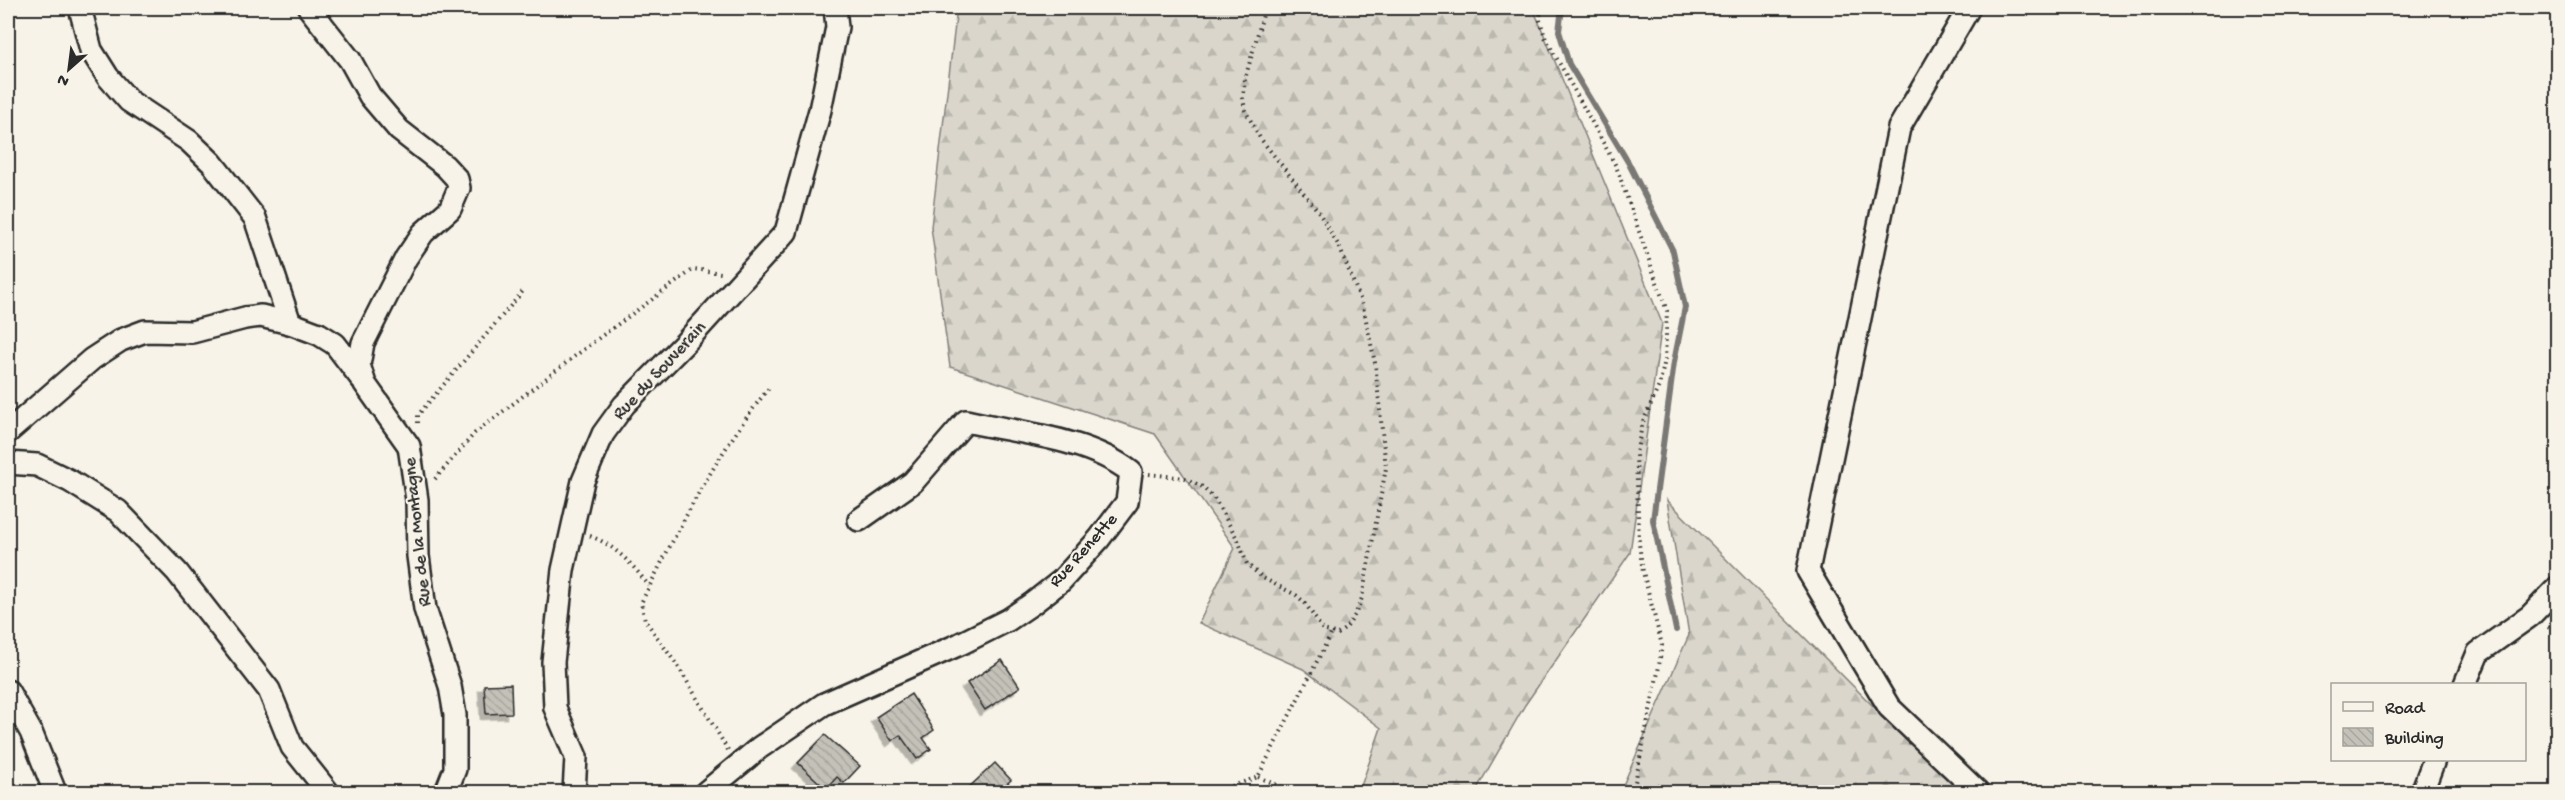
<svg xmlns="http://www.w3.org/2000/svg" width="2565" height="800" font-family="'Gochi Hand',sans-serif">
  <style>
    .forest { fill: url(#forest-firs); stroke: #82807c; stroke-width: 1.5 }
    .lines { fill: none; stroke-linecap: round; stroke-linejoin: round }
    .stream { stroke: #7a7874; stroke-width: 6 }
    .building { fill: url(#building-back-hatch); stroke: #2b2b2b; stroke-width: 1.5; filter: url(#shadow) }
    .minor-casing { stroke: #2b2b2b; stroke-width: 26 }
    .path { stroke: #2b2b2b; stroke-width: 4; stroke-dasharray: 1.5 4.5; stroke-linecap: butt }
    .minor { stroke: #f7f3e8; stroke-width: 21 }
    .labels { text-anchor: middle; dominant-baseline: central; stroke-width: 4.5; stroke-linejoin: round; paint-order: stroke }
    .street-label { font-size: 18px; fill: #2b2b2b; stroke: #f7f3e8 }
  </style>
  <defs>
    <pattern id="forest-firs" width="22" height="20" patternUnits="userSpaceOnUse" patternTransform="scale(1.5)"><rect width="22" height="20" fill="#dad6cc"/><path d="M5 1l3.5 6h-7zM16 11l3.5 6h-7z" fill="#bbb8af"/></pattern>
    <pattern id="building-back-hatch" width="6" height="6" patternUnits="userSpaceOnUse" patternTransform="scale(1.5)"><rect width="6" height="6" fill="#c4c1b9"/><path d="M-1 5l2 2M0 0l6 6M5-1l2 2" fill="none" stroke="#a9a69f"/></pattern>
    <filter id="shadow"><feDropShadow dx="-5.5" dy="5.5" stdDeviation="0" flood-color="#0004"/></filter>
  </defs>
  <rect width="100%" height="100%" fill="#f7f3e8"/>
  <filter id="ink" filterUnits="userSpaceOnUse"><feTurbulence type="fractalNoise" baseFrequency=".0167" numOctaves="2"/><feDisplacementMap in="SourceGraphic" scale="12" xChannelSelector="R" yChannelSelector="G"/><feConvolveMatrix kernelMatrix="1 2 1 2 8 2 1 2 1" color-interpolation-filters="sRGB"/></filter>
  <g filter="url(#ink)">
    <g class="forest">
      <polygon points="957,8 1533,8 1662,323 1630,553 1525,705 1475,792 1359,792 1381,728 1303,669 1199,623 1235,548 1155,434 950,367 931,227"/>
      <polygon points="1667,500 1924,757 1966,792 1620,792 1689,635"/>
    </g>
    <g class="lines">
      <polyline class="stream" points="1562,8 1559,31 1569,64 1628,162 1673,251 1685,307 1674,362 1653,520 1676,630"/>
    </g>
    <g class="building">
      <polygon points="1002,660 1020,687 985,710 967,683"/>
      <polygon points="511,684 512,713 486,714 484,685"/>
      <polygon points="911,694 934,730 923,738 931,749 917,759 900,735 892,741 876,717"/>
      <polygon points="825,735 860,766 844,783 837,777 826,789 798,763"/>
      <polygon points="995,763 1011,780 998,792 964,792"/>
    </g>
    <g class="lines">
      <g class="minor-casing">
        <g id="minor">
          <polyline points="80,8 91,50 108,77 129,101 189,141 212,163 255,218 290,323"/>
          <polyline points="309,8 350,60 370,96 399,130 445,166 457,179 459,188 450,209 423,233 406,258 363,343 359,365 365,384 409,446 417,500 418,556 425,609 450,686 455,715 455,769 446,792"/>
          <polyline points="1969,8 1899,128 1808,571 1889,707 1978,792"/>
          <polyline points="8,432 92,359 121,340 145,331 192,332 245,318 261,316 290,323 319,334 335,344 361,378"/>
          <polyline points="8,463 37,465 70,481 118,511 177,572 269,690 292,747 328,792"/>
          <polyline points="2465,684 2478,653 2530,616 2558,587"/>
          <polyline points="8,691 31,732 55,792"/>
          <polyline points="574,792 576,757 555,708 553,662 563,570 583,481 603,434 624,405 685,343 786,232 820,110 837,27 835,8"/>
          <path d="M706 792 759 748 824 704 960 644 1008 620 1033 603 1061 581 1099 539 1127 502 1131 472C1087 438 1019 433 966 421L913 482 859 520"/>
          <polyline points="2422,792 2434,760"/>
        </g>
      </g>
      <g class="path">
        <polyline points="1541,8 1540,20 1545,37 1616,166 1667,311 1665,360 1659,386 1643,422 1636,453 1639,544 1643,572 1662,645 1658,672 1633,792"/>
        <polyline points="418,423 418,415 524,290"/>
        <polyline points="1149,474 1185,478 1201,486 1214,498 1238,540 1247,564 1263,578 1296,595 1305,603 1323,630 1338,634 1346,628 1355,615 1362,598 1386,468 1375,363 1363,306 1339,246 1318,211 1260,138 1245,110 1243,98 1245,79 1265,8"/>
        <polyline points="435,479 475,433 592,343 694,269 721,273"/>
        <path d="M590 536C615 545 633 565 649 586"/>
        <polyline points="2548,627 2558,633"/>
        <path d="M728 750 679 668 645 620 641 603C679 528 716 454 769 388"/>
        <polyline points="1258,777 1294,792"/>
        <polyline points="1215,792 1258,777 1331,634"/>
      </g>
      <use href="#minor" class="minor"/>
    </g>
  </g>
  <g class="labels">
    <g class="street-label">
      <text transform="translate(660 371) rotate(-47)">Rue du Souverain</text>
      <text transform="translate(418 532) rotate(-96)">Rue de la Montagne</text>
      <text transform="translate(1084 551) rotate(-48)">Rue Renette</text>
    </g>
  </g>
  <rect width="2565" height="800" fill="none" stroke="#f7f3e8" stroke-width="30"/>
  <rect x="15" y="15" width="2535" height="770" fill="none" stroke="#2b2b2b" stroke-width="2" filter="url(#ink)"/>
  <rect x="2331" y="683" width="195" height="78" fill="#f7f3e8" stroke="#a5a39c" stroke-width="1.5"/>
  <rect x="2343" y="702" width="30" height="9" fill="#f7f3e8" stroke="#a5a39c" stroke-width="1.5"/>
  <text x="2385" y="713" font-size="18" fill="#2b2b2b">Road</text>
  <rect x="2343" y="728" width="30" height="18" fill="url(#building-back-hatch)" stroke="#a5a39c" stroke-width="1.5"/>
  <text x="2385" y="743" font-size="18" fill="#2b2b2b">Building</text>
  <g transform="translate(69 69) rotate(208)" stroke="#f7f3e8" stroke-width="4.5" paint-order="stroke">
  <path d="M0-4.5L10 22L0 15L-10 22Z" fill="#2b2b2b"/>
  <text y="-9" font-size="16" font-weight="bold" text-anchor="middle" fill="#2b2b2b">N</text>
  </g>
</svg>
